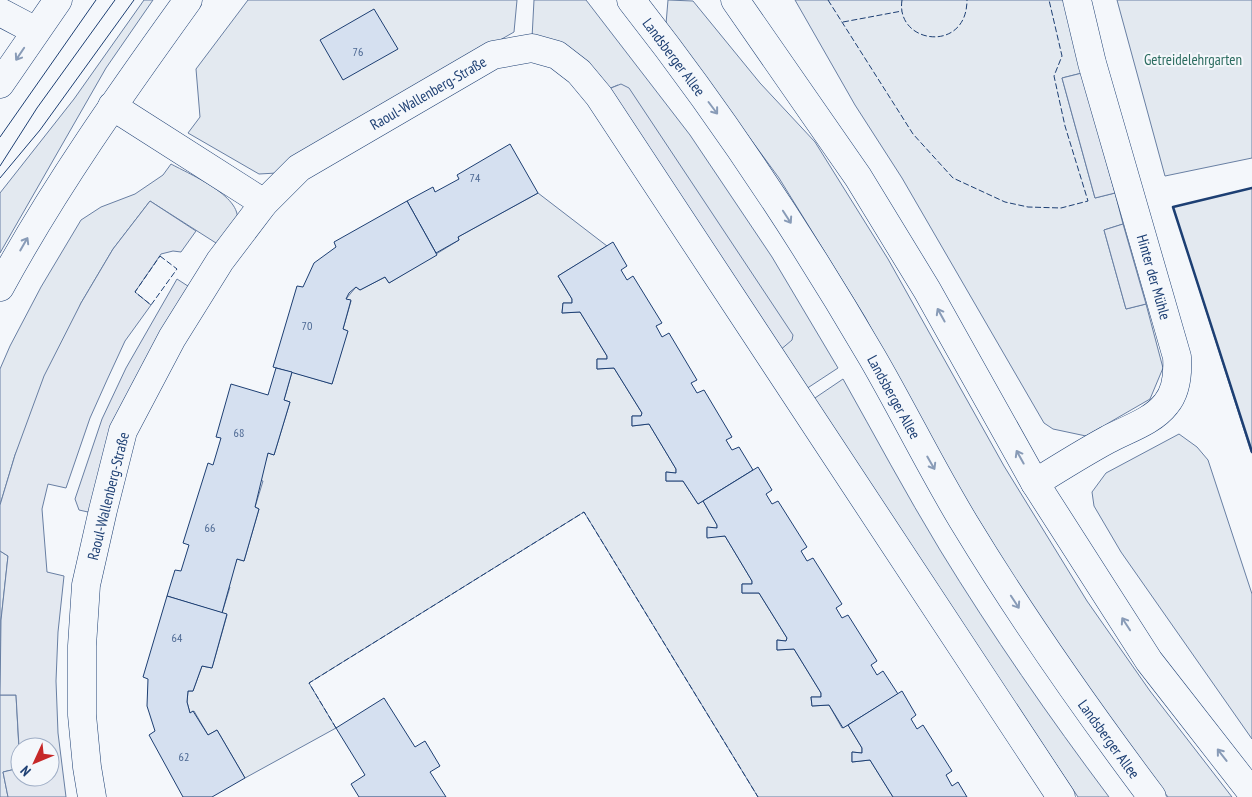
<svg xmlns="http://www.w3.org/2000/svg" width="1252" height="797" font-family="'PT Sans Narrow',sans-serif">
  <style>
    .green { fill: #e3e9f0; stroke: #687fa3 }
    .parking { fill: #e3e8f0; stroke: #687fa3 }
    .building { fill: #d5e0f0; stroke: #1d3f73 }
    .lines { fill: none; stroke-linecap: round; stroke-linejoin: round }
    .minor-casing { stroke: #1d3f73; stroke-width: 29 }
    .major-casing { stroke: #1d3f73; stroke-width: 29 }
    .minor { stroke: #f4f7fb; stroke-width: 28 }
    .major { stroke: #f4f7fb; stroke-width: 28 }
    .tram { stroke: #1d3f73; stroke-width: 1 }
    .fence { stroke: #1d3f73; stroke-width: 1; stroke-dasharray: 6 2.5; stroke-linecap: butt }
    .wall { stroke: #1d3f73; stroke-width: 2.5 }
    .oneway { stroke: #889bb7 }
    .labels { text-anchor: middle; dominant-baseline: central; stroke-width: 4; stroke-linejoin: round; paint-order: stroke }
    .number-label { font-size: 12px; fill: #4b6792 }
    .street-label { font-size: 15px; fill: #1d3f73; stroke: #f4f7fb }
    .park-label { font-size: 15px; fill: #2c6c60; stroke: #f4f7fb }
  </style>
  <rect width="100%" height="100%" fill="#f4f7fb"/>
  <g class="green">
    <polygon points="144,0 153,0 106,68 0,253 0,193 74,99"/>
    <polygon points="248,0 517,0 514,32 345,129 277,173 259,174 188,133 200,117 196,69"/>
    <polygon points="534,0 586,0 690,135 772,257 838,368 806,389 618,85 606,90 532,38"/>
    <polygon points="668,0 693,1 760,83 815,142 888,259 1004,466 1087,601 1150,691 1232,797 1168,797 1122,738 1021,589 945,465 865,317 779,178 666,24"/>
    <polygon points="795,0 1065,0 1082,73 1062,78 1095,198 1115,193 1123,224 1104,230 1126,309 1146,304 1163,368 1150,399 1086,436 1053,429 1044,423 902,178 855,105"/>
    <polygon points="1117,0 1252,0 1252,158 1165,176"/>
    <path d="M171 164C189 174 247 198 236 224 234 230 227 237 223 244L216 243 150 201 113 249 81 303 15 455 0 505V369L10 346 41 287 81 220 101 207 135 194 163 175Z"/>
    <polygon points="1252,188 1252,451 1251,452 1173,207"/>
    <polygon points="538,193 607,246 558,276 572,299 572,303 563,303 562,313 580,312 607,356 607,359 597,359 597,369 614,368 642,413 641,416 632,416 632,426 649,424 676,469 676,473 666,472 666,481 683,481 698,504 703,501 717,525 717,528 707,528 707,537 725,536 752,581 752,584 742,584 742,593 759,593 787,638 786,641 777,640 777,650 794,649 821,693 821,697 811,697 812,706 829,705 842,728 848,725 862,748 862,753 852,752 852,762 870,760 893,797 758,797 584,512 309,683 336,728 245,778 217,730 208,735 194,711 190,713 187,702 188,691 193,691 202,666 212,668 227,615 222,613 230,587 228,586 237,559 244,561 259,509 255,507 263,481 260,480 268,453 274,455 290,402 284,400 292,372 332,384 347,331 343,329 351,301 346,299 356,287 360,290 385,277 389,283 459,240 458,237"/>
    <path d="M843 379C875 436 906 494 940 550 992 635 1049 717 1109 797H1078L812 400Z"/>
    <polygon points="1179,434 1197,447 1208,460 1252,594 1252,739 1121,552 1094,506 1092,492 1106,473"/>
    <polygon points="0,551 8,556 1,620 0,690"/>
    <polygon points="0,695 16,695 20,768 3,772 8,797 0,797"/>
  </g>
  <g class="parking">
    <polygon points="1082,73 1115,193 1095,198 1062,78"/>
    <polygon points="621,84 629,88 793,335 792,340 779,351 606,90"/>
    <polygon points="150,201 196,231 181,252 173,251 161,254 135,292 151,305 125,341 107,380 90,418 66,488 48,484 42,509 47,572 64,576 58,632 56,681 58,733 66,797 8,797 3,772 20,768 20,777 50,777 50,747 20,747 20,764 16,695 0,695 1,620 8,556 0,551 0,505 15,455 44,376 81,303 113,249"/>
    <polygon points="1123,224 1146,304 1126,309 1104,230"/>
    <polygon points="177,279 194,290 88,512 79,510 75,499 102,419 126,368"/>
  </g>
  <g class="building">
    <polygon points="374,9 398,49 343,80 320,40"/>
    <polygon points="510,144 538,193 458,237 459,240 436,253 407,201 433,187 435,192 459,179 457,175"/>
    <polygon points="407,201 437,255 389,283 385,277 360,290 356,287 349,293 346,299 351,300 343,329 348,331 332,384 273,367 297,286 303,287 314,263 336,247 334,242"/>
    <polygon points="613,242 627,266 621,270 627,280 633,276 662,323 656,326 662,337 669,333 697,380 691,383 697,393 704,390 732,437 726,440 732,450 739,447 753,470 698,504 683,481 666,481 666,472 676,473 676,469 649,424 632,426 632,416 641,416 642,413 614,368 597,369 597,359 607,359 607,356 580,312 562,313 563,303 572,303 572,299 558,276"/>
    <polygon points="276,368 292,372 284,400 290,402 274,455 268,453 255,507 259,509 244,561 237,559 222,613 167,596 175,570 181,571 189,545 183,543 208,463 213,465 221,438 216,437 231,384 268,395"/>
    <polygon points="758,467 772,490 766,494 772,504 778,501 807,547 801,551 807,561 813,558 842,604 836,608 842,618 848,615 877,661 871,665 877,675 883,671 898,694 843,728 829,705 812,706 811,697 821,697 821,693 794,649 777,650 777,640 786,641 787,638 759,593 742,593 742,584 752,584 752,581 725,536 707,538 707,527 717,528 717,525 703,501"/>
    <polygon points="167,596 227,614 212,668 202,666 193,691 188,691 187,702 190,713 193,711 208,735 217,730 245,778 212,797 183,797 149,735 155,731 147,706 148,679 143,677"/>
    <polygon points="902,691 916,715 911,719 917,729 923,725 952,771 946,775 952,786 958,782 967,797 893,797 870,760 852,762 852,752 862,753 862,748 848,725"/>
    <polygon points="384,698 415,747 425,741 440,766 430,772 446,797 359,797 351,784 365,775 336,728"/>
  </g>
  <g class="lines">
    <g class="minor-casing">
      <g id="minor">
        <polyline points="0,12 36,31"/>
        <polyline points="112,106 264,203"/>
        <path d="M1035 483C1059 468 1083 453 1107 440 1127 429 1152 422 1166 404 1177 391 1178 373 1177 357L1092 63 1077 0"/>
        <polyline points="92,797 87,767 82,715 82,646 86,585 103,510 123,431 172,338 220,261 264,203 299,168 493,55 532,48 557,55 579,72 599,96 1061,797"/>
      </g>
    </g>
    <g class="major-casing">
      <g id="major">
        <path d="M631 0C720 113 799 232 872 357 904 412 932 470 965 524 1022 618 1086 709 1152 797"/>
        <polyline points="735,0 858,177 927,290 1035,483 1149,661 1252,793"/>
        <polyline points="0,84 58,0"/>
        <path d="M0 287C55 186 121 93 188 0"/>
      </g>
    </g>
    <use href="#minor" class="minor"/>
    <use href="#major" class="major"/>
    <g class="tram">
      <polyline points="0,137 96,0"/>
      <polyline points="0,166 37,108 115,0"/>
      <polyline points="0,178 40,130 134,0"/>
    </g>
    <g class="fence">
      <polyline points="828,0 913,134 953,178 1005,202 1028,207 1061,208 1088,201 1065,126 1054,76 1062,56 1049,0"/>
      <path d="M902 0C895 44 967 54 967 0"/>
      <polyline points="843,22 902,11"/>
      <polygon points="160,256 177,269 151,305 135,292"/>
      <polyline points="336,728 309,683 584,512 758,797"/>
    </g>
    <polyline class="wall" points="1252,188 1173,207 1252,452"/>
  </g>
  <defs><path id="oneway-shaft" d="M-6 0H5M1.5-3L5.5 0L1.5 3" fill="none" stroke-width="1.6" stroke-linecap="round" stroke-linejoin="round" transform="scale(1.25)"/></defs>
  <g class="oneway">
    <use href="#oneway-shaft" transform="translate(20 54) rotate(124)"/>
    <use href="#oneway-shaft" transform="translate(713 108) rotate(53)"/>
    <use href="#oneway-shaft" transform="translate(787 217) rotate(57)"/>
    <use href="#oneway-shaft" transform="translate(24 244) rotate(-60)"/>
    <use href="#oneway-shaft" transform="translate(941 315) rotate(-119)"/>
    <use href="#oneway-shaft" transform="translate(1020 457) rotate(-119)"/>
    <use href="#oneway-shaft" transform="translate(931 463) rotate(60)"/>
    <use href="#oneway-shaft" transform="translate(1015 602) rotate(57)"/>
    <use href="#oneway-shaft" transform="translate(1126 624) rotate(-123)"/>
    <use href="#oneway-shaft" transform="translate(1222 755) rotate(-128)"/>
  </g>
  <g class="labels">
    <g class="number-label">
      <text x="358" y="51">76</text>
      <text x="475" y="177">74</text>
      <text x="307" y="325">70</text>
      <text x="239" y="432">68</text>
      <text x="210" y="527">66</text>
      <text x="177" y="637">64</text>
      <text x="184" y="756">62</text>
    </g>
    <g class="street-label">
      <text transform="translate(674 57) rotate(53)">Landsberger Allee</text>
      <text transform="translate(428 93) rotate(-30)">Raoul-Wallenberg-Straße</text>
      <text transform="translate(1154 277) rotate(74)">Hinter der Mühle</text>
      <text transform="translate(894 397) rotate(61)">Landsberger Allee</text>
      <text transform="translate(108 496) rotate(-76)">Raoul-Wallenberg-Straße</text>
      <text transform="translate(1109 739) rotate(54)">Landsberger Allee</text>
    </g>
    <g class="park-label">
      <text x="1193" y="59">Getreidelehrgarten</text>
    </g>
  </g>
  <g transform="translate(35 762) rotate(226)"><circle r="24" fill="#f4f7fb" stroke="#9eadc5"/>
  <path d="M0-4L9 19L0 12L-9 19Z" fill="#c62828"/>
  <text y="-8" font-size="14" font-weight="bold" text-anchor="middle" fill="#1d3f73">N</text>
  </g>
</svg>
